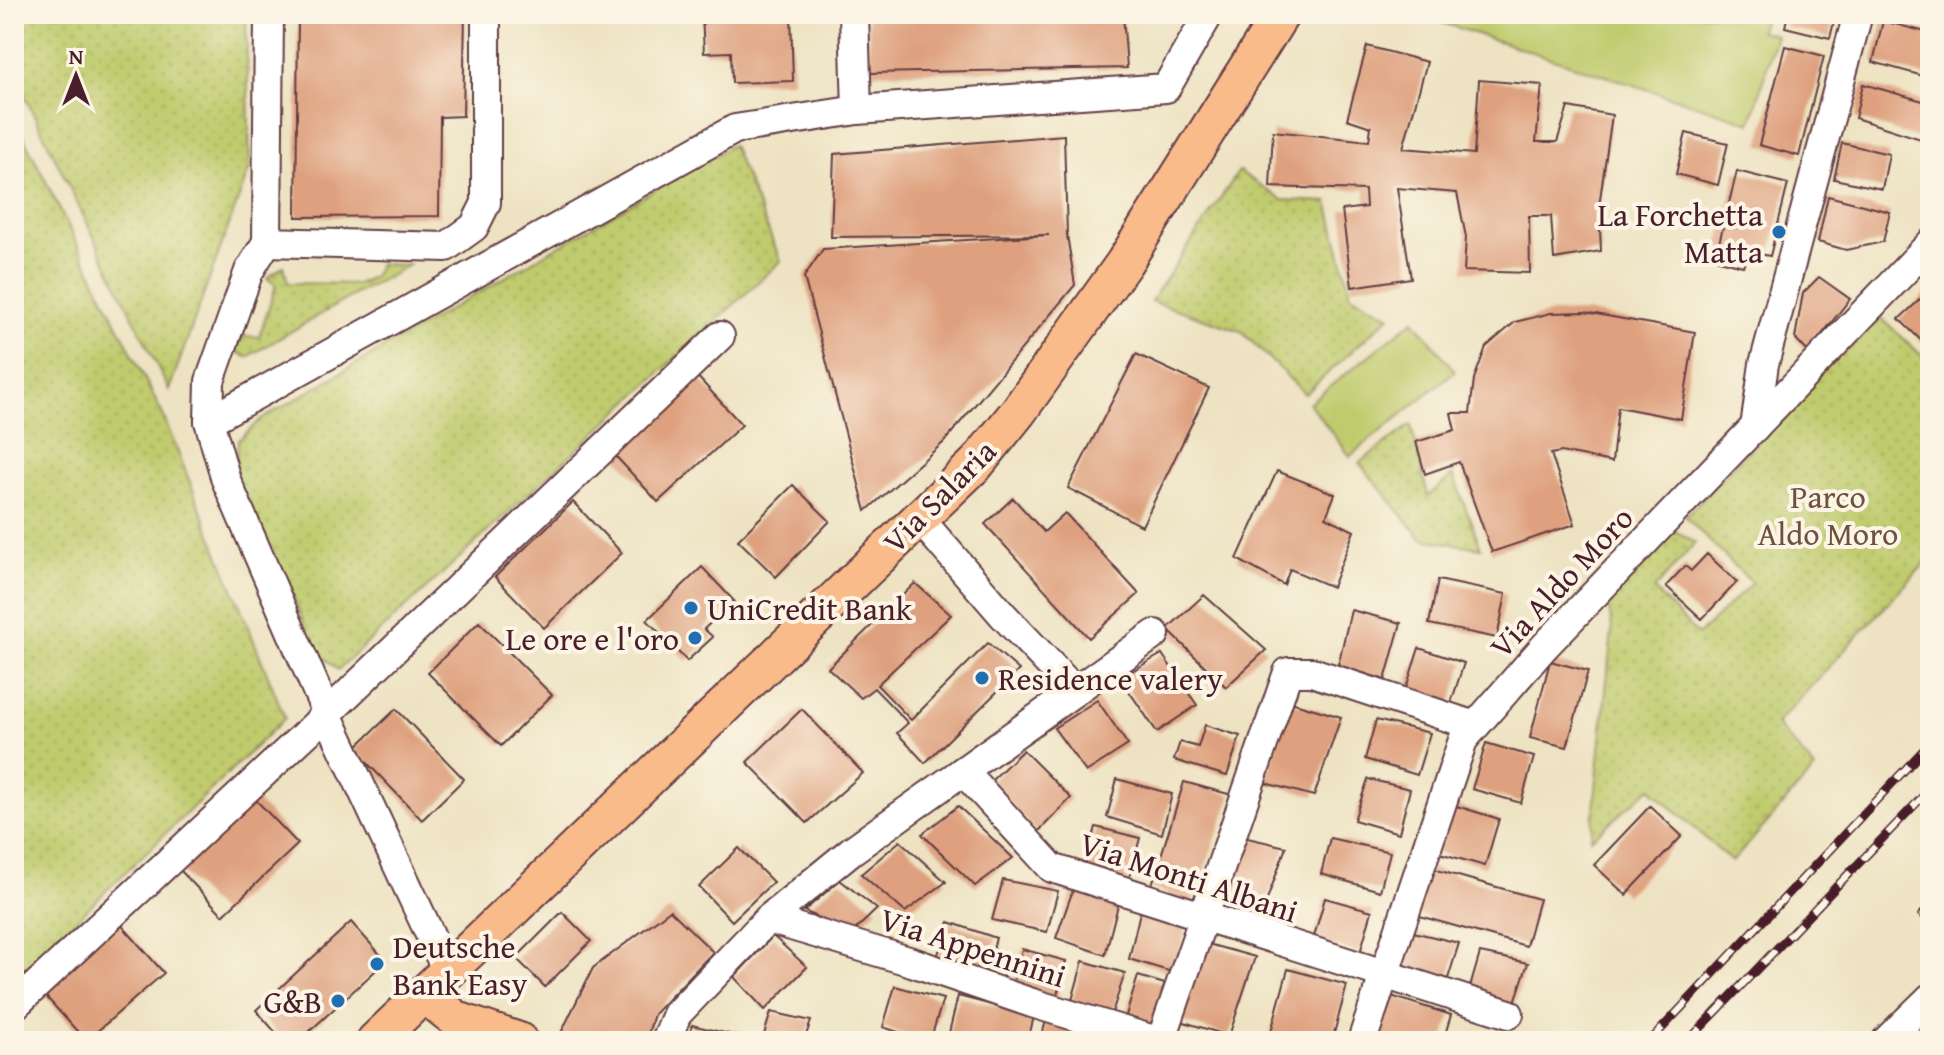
<svg xmlns="http://www.w3.org/2000/svg" width="1944" height="1055" font-family="'Gentium Book Plus',serif">
  <style>
    .grass { fill: url(#grass-dots); stroke: #84754c; stroke-width: 2 }
    .garden { fill: #bfcb6d; stroke: #84754c; stroke-width: 2 }
    .building { fill: #dea07e }
    .lines { fill: none; stroke-linecap: round; stroke-linejoin: round }
    .minor-casing { stroke: #623c42; stroke-width: 32 }
    .major-casing { stroke: #623c42; stroke-width: 40 }
    .minor { stroke: #fff; stroke-width: 28 }
    .major { stroke: #fabb8b; stroke-width: 36 }
    .rail-casing { stroke: #4a1f2b; stroke-width: 9 }
    .rail { stroke: #fcf5e5; stroke-width: 6; stroke-dasharray: 18; stroke-linecap: butt }
    .poi-dot { fill: #1f6fb2; stroke: #fcf5e5; stroke-width: 3 }
    .labels { text-anchor: middle; dominant-baseline: central; stroke-width: 8; stroke-linejoin: round; paint-order: stroke }
    .poi-label { font-size: 32px; fill: #4a1f2b; stroke: #fcf5e5; text-anchor: end }
    .street-label { font-size: 32px; fill: #4a1f2b; stroke: #fcf5e5 }
    .park-label { font-size: 32px; fill: #6d533f; stroke: #fcf5e5 }
  </style>
  <defs>
    <pattern id="grass-dots" width="8" height="8" patternUnits="userSpaceOnUse" patternTransform="scale(2)"><rect width="8" height="8" fill="#bfcb6d"/><path d="M2 2h.1M6 6h.1" fill="none" stroke="#a6ae5f" stroke-width="1.8" stroke-linecap="round"/></pattern>
  </defs>
  <rect width="100%" height="100%" fill="#fcf5e5"/>
  <filter id="ink" filterUnits="userSpaceOnUse"><feTurbulence type="fractalNoise" baseFrequency=".0125" numOctaves="2"/><feDisplacementMap in="SourceGraphic" scale="16" xChannelSelector="R" yChannelSelector="G"/><feConvolveMatrix kernelMatrix="1 2 1 2 8 2 1 2 1" color-interpolation-filters="sRGB"/></filter>
  <filter id="wash" filterUnits="userSpaceOnUse"><feTurbulence type="fractalNoise" baseFrequency=".006" numOctaves="4" result="noise"/><feDisplacementMap in="SourceGraphic" scale="32" xChannelSelector="R" yChannelSelector="G"/><feGaussianBlur stdDeviation="1.8" result="paint"/><feColorMatrix in="noise" values="0 0 0 0 0 0 0 0 0 0 0 0 0 0 0 0 0 1.4 0 .05"/><feComposite in="paint" operator="in"/></filter>
  <g filter="url(#wash)">
    <rect width="100%" height="100%" fill="#ede2c1"/>
    <g class="grass">
      <polygon points="14,14 246,14 250,167 169,390 14,74"/>
      <polygon points="14,118 162,413 285,718 14,980"/>
      <polygon points="732,145 781,261 338,670 312,646 290,587 235,476 238,441 260,420"/>
      <polygon points="1239,171 1282,200 1328,202 1351,295 1390,316 1305,394 1241,331 1151,301"/>
      <polygon points="379,264 408,265 394,274 364,289 247,357 231,349 241,336 259,337 276,285 267,278 284,266 288,283 358,284 374,276"/>
      <polygon points="1877,314 1930,363 1930,558 1776,724 1815,769 1732,862 1650,788 1591,839 1612,630 1607,595 1669,527 1695,543 1654,590 1698,635 1752,583 1685,517"/>
      <polygon points="1411,425 1428,496 1453,475 1481,548 1422,539 1359,463"/>
    </g>
    <g class="garden">
      <polygon points="1415,14 1765,14 1760,31 1776,35 1751,123"/>
      <polygon points="1414,320 1455,371 1350,456 1309,403"/>
    </g>
    <g id="blocks">
      <g class="building">
        <polygon points="298,14 465,14 463,116 440,117 439,216 296,217"/>
        <polygon points="702,14 791,14 793,81 732,83 731,52 704,53"/>
        <polygon points="868,14 1123,14 1127,68 870,73"/>
        <polygon points="1788,14 1836,14 1830,38 1785,27"/>
        <polygon points="1883,21 1930,33 1930,78 1873,62"/>
        <polygon points="1367,46 1427,62 1403,148 1474,154 1479,80 1542,85 1536,142 1557,142 1568,107 1612,115 1599,206 1601,251 1554,259 1551,216 1529,216 1530,273 1464,271 1466,237 1457,193 1397,188 1411,278 1352,287 1342,210 1366,207 1365,190 1270,187 1273,131 1369,141 1371,127 1347,119"/>
        <polygon points="1785,46 1824,56 1799,156 1759,145"/>
        <polygon points="1863,84 1930,103 1930,142 1855,118"/>
        <polygon points="1686,133 1728,143 1718,185 1676,174"/>
        <polygon points="1064,135 1067,235 1075,285 944,442 866,511 804,277 823,249 1049,235 831,237 834,154"/>
        <polygon points="1842,143 1889,154 1882,189 1834,179"/>
        <polygon points="1737,171 1788,184 1770,256 1749,252 1743,266 1715,259"/>
        <polygon points="1828,196 1890,212 1883,242 1846,250 1818,242"/>
        <polygon points="1819,277 1850,299 1808,352 1795,338 1803,293"/>
        <polygon points="1930,290 1930,349 1899,319"/>
        <polygon points="1585,312 1695,332 1681,419 1618,407 1612,462 1561,452 1551,454 1575,524 1492,552 1459,462 1425,474 1416,442 1455,430 1451,413 1470,413 1474,379 1486,347 1515,322 1551,313"/>
        <polygon points="1136,354 1209,388 1142,526 1068,488"/>
        <polygon points="695,374 742,425 658,502 611,451"/>
        <polygon points="1277,471 1335,494 1326,517 1354,531 1332,587 1290,569 1284,585 1237,559"/>
        <polygon points="793,485 830,521 776,577 738,540"/>
        <polygon points="1013,498 1044,532 1065,513 1139,594 1089,638 985,524"/>
        <polygon points="573,502 622,553 544,628 495,577"/>
        <polygon points="1707,554 1737,582 1702,619 1666,586 1685,566 1691,571"/>
        <polygon points="702,567 734,601 704,629 713,637 687,661 647,620"/>
        <polygon points="1438,580 1506,594 1497,638 1429,624"/>
        <polygon points="915,583 951,615 877,685 911,720 988,643 1019,670 925,763 897,733 908,723 874,688 861,698 828,668"/>
        <polygon points="1204,595 1266,650 1226,687 1167,629"/>
        <polygon points="1351,610 1401,623 1385,680 1338,665"/>
        <polygon points="479,622 552,695 501,746 428,673"/>
        <polygon points="1419,648 1464,663 1451,703 1406,688"/>
        <polygon points="1162,654 1197,705 1157,732 1120,678"/>
        <polygon points="1550,661 1588,671 1567,747 1530,738"/>
        <polygon points="1097,700 1128,745 1086,772 1054,728"/>
        <polygon points="1291,702 1341,717 1314,796 1265,783"/>
        <polygon points="396,709 464,779 422,820 354,749"/>
        <polygon points="802,709 863,773 807,823 747,762"/>
        <polygon points="1376,720 1430,733 1417,775 1365,759"/>
        <polygon points="1205,725 1240,736 1227,776 1174,760 1180,742 1198,747"/>
        <polygon points="1486,743 1534,757 1521,803 1472,789"/>
        <polygon points="1023,750 1071,798 1037,833 991,781"/>
        <polygon points="1117,779 1172,794 1162,834 1107,817"/>
        <polygon points="1368,779 1410,789 1399,833 1354,820"/>
        <polygon points="1184,782 1232,795 1192,903 1151,888"/>
        <polygon points="255,799 298,844 223,915 180,870"/>
        <polygon points="1450,804 1499,819 1485,866 1436,852"/>
        <polygon points="958,806 1013,858 975,886 922,834"/>
        <polygon points="1650,806 1682,836 1626,895 1594,865"/>
        <polygon points="1096,827 1140,838 1128,882 1084,869"/>
        <polygon points="1243,837 1286,847 1259,922 1220,907"/>
        <polygon points="1330,838 1390,852 1380,891 1321,874"/>
        <polygon points="900,841 946,882 905,912 861,874"/>
        <polygon points="739,848 773,882 732,921 699,887"/>
        <polygon points="1430,868 1539,899 1526,946 1416,915"/>
        <polygon points="840,880 877,909 852,933 804,911"/>
        <polygon points="1003,880 1058,891 1047,932 992,920"/>
        <polygon points="1073,890 1119,901 1105,955 1056,938"/>
        <polygon points="1325,898 1372,911 1360,953 1313,940"/>
        <polygon points="1930,901 1930,925 1918,915"/>
        <polygon points="670,910 713,952 654,1014 646,1041 581,1041 560,1035 593,968"/>
        <polygon points="562,912 591,941 545,987 516,958"/>
        <polygon points="1140,912 1187,922 1175,973 1129,959"/>
        <polygon points="118,921 164,973 86,1041 40,990"/>
        <polygon points="351,922 386,961 299,1041 283,1041 256,1010"/>
        <polygon points="949,922 996,938 993,949 1010,954 1001,981 936,960"/>
        <polygon points="1409,931 1459,943 1446,985 1400,970"/>
        <polygon points="773,936 807,967 765,1010 734,977"/>
        <polygon points="1204,943 1255,957 1229,1036 1181,1021"/>
        <polygon points="1022,949 1066,961 1056,999 1013,985"/>
        <polygon points="1480,953 1528,963 1514,1005 1469,991"/>
        <polygon points="1083,961 1125,973 1110,1019 1071,1004"/>
        <polygon points="1288,969 1347,985 1332,1041 1277,1041 1269,1039"/>
        <polygon points="1138,976 1168,985 1153,1032 1124,1022"/>
        <polygon points="895,986 943,999 930,1041 925,1041 883,1027"/>
        <polygon points="1388,995 1451,1015 1443,1041 1374,1040"/>
        <polygon points="958,996 1034,1016 1028,1041 947,1041"/>
        <polygon points="771,1012 811,1021 804,1041 762,1041"/>
        <polygon points="1046,1021 1081,1028 1077,1041 1040,1041"/>
        <polygon points="692,1025 745,1038 744,1041 689,1041"/>
      </g>
    </g>
  </g>
  <g filter="url(#ink)">
    <use href="#blocks" fill-opacity="0" stroke="#623c42" stroke-width="2"/>
    <g class="lines">
      <g class="minor-casing">
        <g id="minor">
          <polyline points="854,14 857,110"/>
          <polyline points="267,242 446,247 474,227 486,203 486,14"/>
          <polyline points="209,421 210,381 249,271 267,242 269,14"/>
          <polyline points="1755,427 1764,364 1858,14"/>
          <polyline points="918,519 931,532 1003,615 1075,691"/>
          <polyline points="963,771 1052,868 1509,1014"/>
          <polyline points="768,919 912,962 1032,1003 1157,1041"/>
          <polyline points="447,971 327,714 226,480 209,421 735,129 857,110 1166,88 1209,14"/>
          <polyline points="14,1006 327,714 720,336"/>
          <polyline points="666,1041 677,1014 768,919 851,851 1155,634"/>
          <polyline points="1161,1041 1288,672 1312,672 1475,726"/>
          <polyline points="1362,1041 1463,740 1544,647 1930,244"/>
          <polyline points="1886,1041 1930,998"/>
        </g>
      </g>
      <g class="major-casing">
        <g id="major">
          <polyline points="424,994 457,1020 519,1041"/>
          <polyline points="375,1041 977,463 1018,412 1124,263 1281,14"/>
        </g>
      </g>
      <use href="#minor" class="minor"/>
      <use href="#major" class="major"/>
      <g class="rail-casing">
        <g id="rail">
          <polyline points="1650,1041 1930,743"/>
          <polyline points="1688,1041 1930,789"/>
        </g>
      </g>
      <use href="#rail" class="rail"/>
    </g>
  </g>
  <g class="poi-dot">
    <circle cx="1779" cy="232" r="8"/>
    <circle cx="691" cy="608" r="8"/>
    <circle cx="695" cy="638" r="8"/>
    <circle cx="982" cy="678" r="8"/>
    <circle cx="377" cy="964" r="8"/>
    <circle cx="338" cy="1001" r="8"/>
  </g>
  <g class="labels">
    <g class="poi-label">
      <text x="1763" y="214">La Forchetta<tspan x="1763" dy="37">Matta</tspan></text>
      <text x="707" y="608" text-anchor="start">UniCredit Bank</text>
      <text x="679" y="638">Le ore e l'oro</text>
      <text x="998" y="678" text-anchor="start">Residence valery</text>
      <text x="393" y="946" text-anchor="start">Deutsche<tspan x="393" dy="37">Bank Easy</tspan></text>
      <text x="322" y="1001">G&amp;B</text>
    </g>
    <g class="street-label">
      <text transform="translate(939 496) rotate(-45)">Via Salaria</text>
      <text transform="translate(1561 582) rotate(-47)">Via Aldo Moro</text>
      <text transform="translate(1189 877) rotate(18)">Via Monti Albani</text>
      <text transform="translate(973 947) rotate(18)">Via Appennini</text>
    </g>
    <g class="park-label">
      <text x="1828" y="496">Parco<tspan x="1828" dy="37">Aldo Moro</tspan></text>
    </g>
  </g>
  <rect width="1944" height="1055" fill="none" stroke="#fcf5e5" stroke-width="48"/>
  <g transform="translate(76 76)" stroke="#fcf5e5" stroke-width="6" paint-order="stroke">
  <path d="M0-6L14 30L0 20L-14 30Z" fill="#4a1f2b"/>
  <text y="-12" font-size="22" font-weight="bold" text-anchor="middle" fill="#4a1f2b">N</text>
  </g>
</svg>
